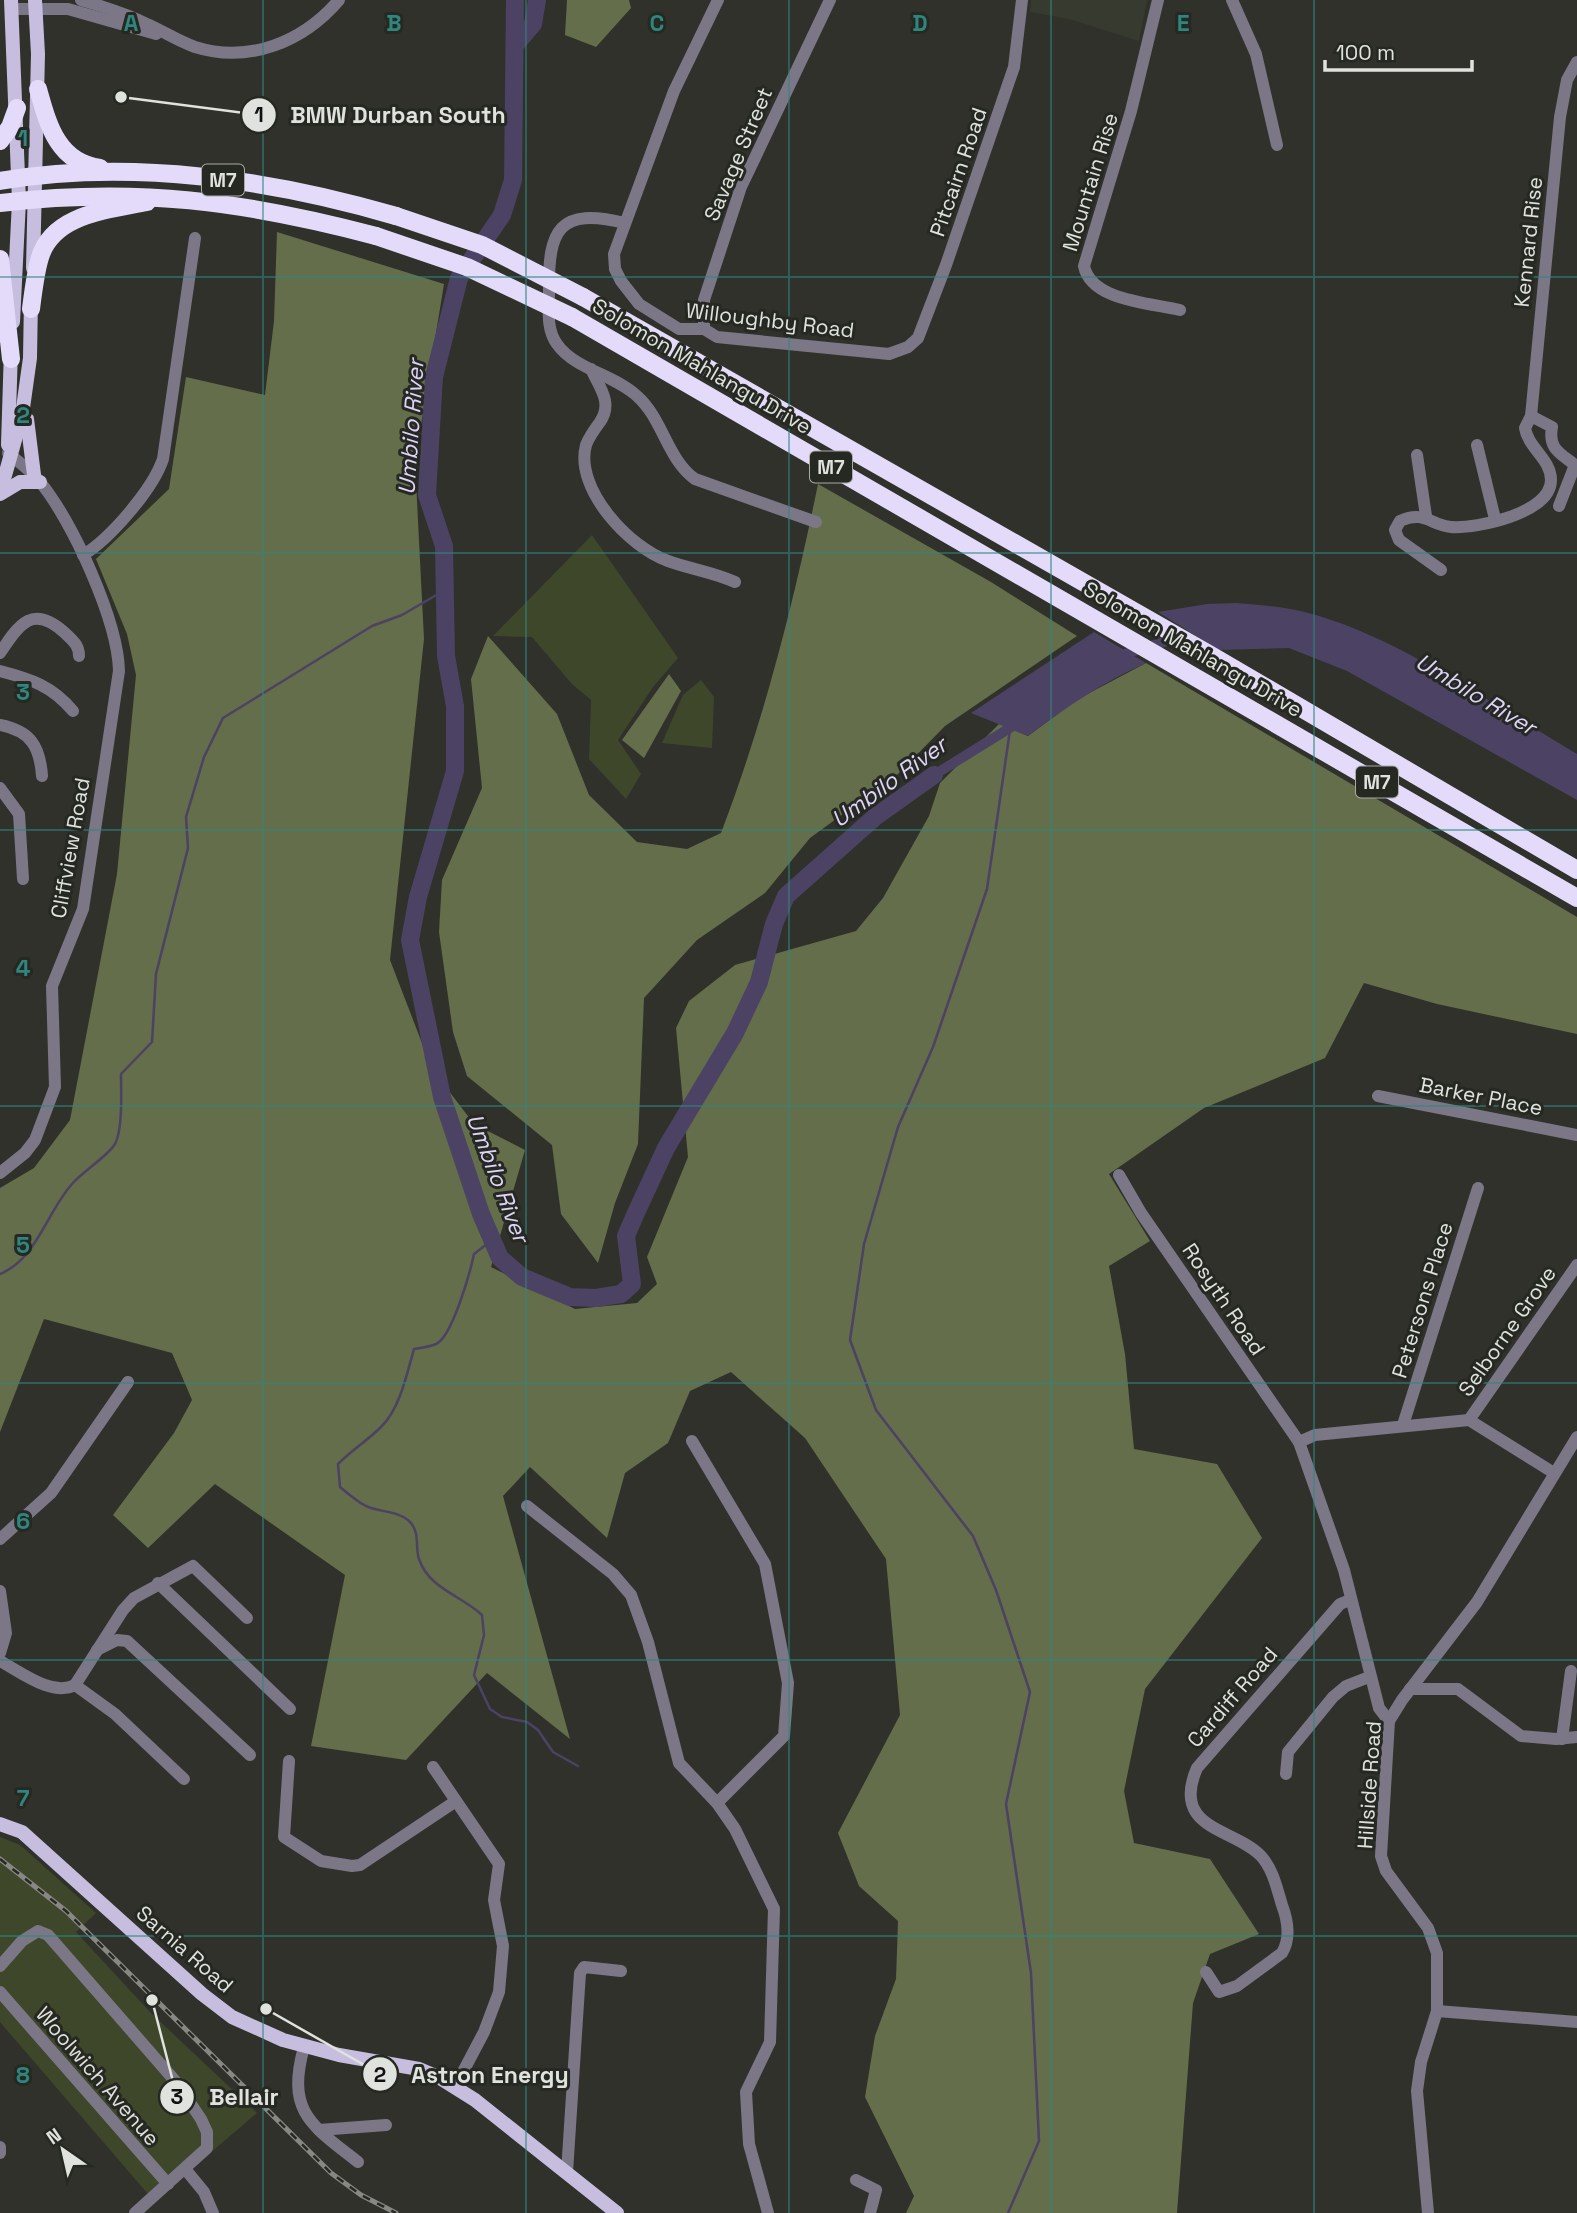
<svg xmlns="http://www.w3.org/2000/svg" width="1577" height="2213" font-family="'Space Grotesk',sans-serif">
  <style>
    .built { fill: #373b2f }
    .green { fill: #3f472b }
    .forest { fill: #646e4a }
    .water { fill: #4c4263 }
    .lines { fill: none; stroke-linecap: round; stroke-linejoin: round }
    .stream { stroke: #4c4263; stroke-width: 2.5 }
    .canal { stroke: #4c4263; stroke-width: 10 }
    .river { stroke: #4c4263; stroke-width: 18 }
    .minor { stroke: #7c7787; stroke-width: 12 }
    .major { stroke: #c7bedf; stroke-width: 14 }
    .highway { stroke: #e4dbfb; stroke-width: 18 }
    .rail-casing { stroke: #878883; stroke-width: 5 }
    .rail { stroke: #262822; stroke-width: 2.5; stroke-dasharray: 8; stroke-linecap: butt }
    .highway-bridge { stroke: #e4dbfb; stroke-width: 18 }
    .grid { fill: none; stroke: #2e867f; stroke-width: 2; stroke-opacity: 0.55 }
    .labels { text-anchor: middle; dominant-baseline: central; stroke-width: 6; stroke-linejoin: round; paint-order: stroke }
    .shield { fill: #262822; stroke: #a8aaa6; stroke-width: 2 }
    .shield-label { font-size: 19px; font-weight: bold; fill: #e0e2de }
    .street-label { font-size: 21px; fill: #e0e2de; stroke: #262822 }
    .water-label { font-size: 23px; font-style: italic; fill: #ded3f8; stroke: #262822 }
    .grid-label { font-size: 23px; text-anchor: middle; font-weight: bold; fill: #2e867f; stroke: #262822; stroke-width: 6; stroke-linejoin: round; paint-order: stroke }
    .leader { fill: none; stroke: #e0e2de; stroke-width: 2.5 }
    .callout-dot { fill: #e0e2de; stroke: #262822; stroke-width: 2.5 }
    .mark-label { font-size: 21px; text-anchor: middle; font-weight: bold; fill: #111 }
    .callout-label { font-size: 23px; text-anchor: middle; font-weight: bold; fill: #e0e2de; stroke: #262822; stroke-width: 6; stroke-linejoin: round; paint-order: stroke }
  </style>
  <rect width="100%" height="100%" fill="#30312b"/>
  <polygon class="built" points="1031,0 1147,0 1139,41 1069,19 1030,12"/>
  <g class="green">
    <polygon points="592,535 678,658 653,687 618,740 641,774 626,799 589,759 591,700 572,684 532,637 493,636"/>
    <polygon points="701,680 714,697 712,748 662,743 683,695"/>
    <polygon points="0,1837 20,1845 96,1913 76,1932 150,2012 257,2113 154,2201 0,2022"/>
  </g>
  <g class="forest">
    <polygon points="567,0 629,0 631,8 596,47 565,35"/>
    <polygon points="277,232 444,284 415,462 424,639 390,960 432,1069 474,1124 525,1150 491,1267 575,1309 637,1303 657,1284 647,1257 688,1157 676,1028 689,1001 735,965 856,931 883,898 929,816 940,783 999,724 1028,736 1078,699 1146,663 1577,917 1577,1034 1437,1004 1364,983 1325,1058 1204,1108 1109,1174 1150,1241 1109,1266 1125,1354 1134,1449 1217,1464 1262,1538 1145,1689 1124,1791 1134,1843 1210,1859 1259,1934 1210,1954 1193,2003 1177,2213 906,2213 914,2196 865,2097 875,2036 896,1979 898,1921 859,1886 838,1833 900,1715 886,1559 805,1438 731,1372 690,1391 668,1443 625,1473 607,1538 530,1467 503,1496 570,1739 487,1673 406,1760 311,1746 345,1575 215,1484 148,1548 113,1515 174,1433 192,1400 172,1353 44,1319 0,1432 0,1188 34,1168 70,1120 117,874 136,675 127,634 96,559 169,489 186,377 265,395 274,321"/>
    <path d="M818 484 991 582 1077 636 945 726 898 774 810 838 765 893 697 940 644 998 638 1144 615 1203 598 1263 561 1214 552 1145 467 1076 453 1032 439 932 442 880 482 788 471 679 488 636 557 714 589 795 637 842 687 849 721 833C764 720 794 602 818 484Z"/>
    <polygon points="669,674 681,691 644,758 622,740"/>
  </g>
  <g class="water">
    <path d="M1236 603C1263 605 1290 607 1316 615 1404 641 1497 707 1577 754V800L1347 671 1289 648 1218 650 1158 612 1207 604Z"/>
    <path d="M1094 632 1146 663C1103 682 1065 708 1028 736L971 713Z"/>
  </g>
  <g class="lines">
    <g class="stream">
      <path d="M492 1240 474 1254C470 1273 452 1337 436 1344 429 1347 420 1348 414 1349 407 1373 400 1409 381 1427 368 1440 352 1450 338 1464L340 1487C349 1494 360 1505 371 1508 383 1512 402 1512 411 1523 420 1534 415 1548 419 1559 429 1589 461 1595 482 1615L484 1635 474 1675 490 1709 502 1717 527 1722 538 1730 553 1752 578 1766"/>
      <path d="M0 1274C37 1259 46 1213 72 1184 82 1172 108 1156 115 1144 123 1129 121 1091 121 1074L152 1042 156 974 188 848 186 817 204 757 223 718 372 626 402 615 445 590"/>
      <polyline points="1008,2213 1039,2141 1031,1973 1006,1804 1030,1692 996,1590 973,1536 876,1410 850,1340 864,1244 898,1127 933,1047 987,889 1010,730"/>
    </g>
    <g class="canal">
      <polyline points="1115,657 1180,637"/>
      <polyline points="934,775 1021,721"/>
    </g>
    <g class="river">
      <polyline points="515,0 513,180 502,215 459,278 434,377 427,495 444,546 446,656 455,706 455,771 418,897 410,940 442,1097 481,1214 500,1258 522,1277 570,1297 596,1298 621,1294 632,1284 626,1236 635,1215 666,1148 735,1033 759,982 774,924 786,896 875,817 934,775"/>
      <polyline points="516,44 533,24 537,0"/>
    </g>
    <g class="minor">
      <path d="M81 0C104 7 125 13 147 24 163 31 178 41 195 47 249 64 303 42 339 0"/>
      <polyline points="718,0 674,91 614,254 615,269 621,281 639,304 679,329 704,329 717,337 889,354 908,347 918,338 946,265 1014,67 1022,0"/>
      <path d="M1158 0 1131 111 1084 266C1091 301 1151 303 1180 310"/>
      <polyline points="1232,0 1256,54 1277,145"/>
      <polyline points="12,9 68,9 156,34"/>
      <path d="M625 223C559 207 548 229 549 292 549 309 546 329 557 344 574 369 615 375 637 396 663 419 667 459 695 479L816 522"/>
      <polyline points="704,329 704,300 741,187 830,0"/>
      <path d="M591 369C600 388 613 403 600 422 594 430 589 437 586 445 574 489 630 548 668 561 690 569 713 572 735 582"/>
      <path d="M1531 416 1552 427C1548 449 1560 453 1575 465L1559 506"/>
      <polyline points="1477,445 1495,519"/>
      <polyline points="1417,455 1426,516"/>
      <path d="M83 555C110 539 153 489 163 459L195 238"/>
      <path d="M1441 570 1399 540 1395 530 1400 521C1425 510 1430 525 1451 527 1477 529 1551 513 1551 480 1551 459 1528 448 1525 428L1531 416 1560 117 1567 80 1577 62"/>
      <path d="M0 653C20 623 33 604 65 633 73 641 79 645 79 656"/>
      <path d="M0 671C31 679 52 686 73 711"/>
      <path d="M0 725C31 731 40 747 42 776"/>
      <polyline points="0,788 19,814 23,879"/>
      <polyline points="1378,1096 1577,1135"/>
      <path d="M0 1173 25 1153 35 1140 55 1087 52 986 83 909 119 671C118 621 72 520 40 482 31 471 19 462 8 453"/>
      <polyline points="1119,1175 1141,1213 1299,1442"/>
      <polyline points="1469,1420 1577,1265"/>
      <polyline points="1403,1425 1478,1188"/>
      <polyline points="692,1441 765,1564 788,1683 784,1736 717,1803"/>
      <polyline points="527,1506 613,1574 631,1595 648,1642 679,1763 717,1803 735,1829 774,1909 770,2042 746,2092 749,2144 768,2213"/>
      <polyline points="0,1539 51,1493 128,1382"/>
      <polyline points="158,1583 290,1709"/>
      <polyline points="0,1591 6,1633 0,1653"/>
      <polyline points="97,1650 117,1640 127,1641 250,1755"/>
      <path d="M0 1661C21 1672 52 1697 75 1685L123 1610 134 1598 193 1566 247 1618"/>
      <polyline points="75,1685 115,1714 184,1779"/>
      <polyline points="1410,1689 1458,1689 1521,1736 1556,1739 1577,1737"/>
      <polyline points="1389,1721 1379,1708 1344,1570 1299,1442 1315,1435 1469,1420 1554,1473"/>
      <polyline points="1562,1739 1571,1671"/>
      <polyline points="289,1761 284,1837 321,1861 352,1866 360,1865 456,1801"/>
      <polyline points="433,1767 499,1864 494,1900 503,1946 499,1992 484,2032 455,2087"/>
      <polyline points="1286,1774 1288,1752 1333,1697 1346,1686 1369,1677"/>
      <polyline points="0,1966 22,1941 38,1931 48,1935 176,2082 201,2119 207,2132 207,2148 135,2213"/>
      <path d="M1206 1972 1219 1992 1237 1986 1282 1953C1291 1938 1288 1921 1282 1905 1277 1889 1273 1869 1261 1856 1235 1828 1170 1830 1197 1768L1340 1604 1350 1600"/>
      <polyline points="0,1992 168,2184"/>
      <polyline points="1437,2011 1577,2022"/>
      <path d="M304 2047C286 2112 311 2125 358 2162"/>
      <polyline points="319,2130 386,2125"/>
      <polyline points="0,2147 0,2153"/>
      <polyline points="186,2170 204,2192 213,2213"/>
      <polyline points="567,2172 580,1973 584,1967 621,1971"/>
      <polyline points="856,2180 876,2190 870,2213"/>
      <polyline points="1428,2213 1417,2091 1421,2062 1437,2011 1437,1953 1428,1928 1386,1871 1381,1856 1389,1721 1402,1700 1477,1602 1577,1437"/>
    </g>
    <g class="major">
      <polyline points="11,0 19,201 13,322"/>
      <polyline points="33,268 38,54 35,0"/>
      <polyline points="27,419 34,475"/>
      <polyline points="8,445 11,349"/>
      <polyline points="0,493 22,415 30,358 31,299"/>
      <polyline points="0,494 20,482 40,482"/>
      <polyline points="0,1824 22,1832 202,1994 232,2017 283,2040 339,2055 419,2069 440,2078 475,2100 617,2213"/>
    </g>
    <g class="highway">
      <path d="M38 89C48 124 57 162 100 168"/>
      <polyline points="0,141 10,127 17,108"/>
      <path d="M0 181C130 159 270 179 396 216"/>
      <path d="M0 203C137 187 243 201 376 236"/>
      <polyline points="0,259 11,359"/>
      <polyline points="583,297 1209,654 1577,870"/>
      <path d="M31 309C33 293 35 276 39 261 50 214 108 210 147 202"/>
      <polyline points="572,317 1577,898"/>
    </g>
    <g class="rail-casing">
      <polyline id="rail" points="0,1859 66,1911 331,2173 361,2195 396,2213"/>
    </g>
    <use href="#rail" class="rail"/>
    <g class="highway-bridge">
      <polyline points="396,216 482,245 583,297"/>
      <polyline points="376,236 467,267 572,317"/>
    </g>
  </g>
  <path class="grid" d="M263 0V2213M526 0V2213M789 0V2213M1051 0V2213M1314 0V2213M0 277H1577M0 553H1577M0 830H1577M0 1106H1577M0 1383H1577M0 1660H1577M0 1936H1577"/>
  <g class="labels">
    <g class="shield">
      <rect x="202" y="164.5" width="42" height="31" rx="5"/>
      <rect x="810" y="451.5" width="42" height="31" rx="5"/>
      <rect x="1356" y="766.5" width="42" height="31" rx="5"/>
    </g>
    <g class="shield-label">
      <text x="223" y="180">M7</text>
      <text x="831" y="467">M7</text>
      <text x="1377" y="782">M7</text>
    </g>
    <g class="street-label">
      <text transform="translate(738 154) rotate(-67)">Savage Street</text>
      <text transform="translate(958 172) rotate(-71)">Pitcairn Road</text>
      <text transform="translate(1090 182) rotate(-73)">Mountain Rise</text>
      <text transform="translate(1528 242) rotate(-84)">Kennard Rise</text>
      <text transform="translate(770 320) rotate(7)">Willoughby Road</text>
      <text transform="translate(702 366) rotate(30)">Solomon Mahlangu Drive</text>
      <text transform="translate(1193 649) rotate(30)">Solomon Mahlangu Drive</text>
      <text transform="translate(70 848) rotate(-80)">Cliffview Road</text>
      <text transform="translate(1481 1096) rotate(11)">Barker Place</text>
      <text transform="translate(1224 1299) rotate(56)">Rosyth Road</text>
      <text transform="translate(1422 1300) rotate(-73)">Petersons Place</text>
      <text transform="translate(1507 1331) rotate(-55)">Selborne Grove</text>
      <text transform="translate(1232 1697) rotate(-49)">Cardiff Road</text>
      <text transform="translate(1369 1785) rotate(-86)">Hillside Road</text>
      <text transform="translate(185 1949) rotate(41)">Sarnia Road</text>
      <text transform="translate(98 2076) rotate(49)">Woolwich Avenue</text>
    </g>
    <g class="water-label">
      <text transform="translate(411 427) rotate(-86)">Umbilo River</text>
      <text transform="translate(1476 694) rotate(31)">Umbilo River</text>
      <text transform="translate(889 782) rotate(-36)">Umbilo River</text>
      <text transform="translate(498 1178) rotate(69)">Umbilo River</text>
    </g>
  </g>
  <g class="grid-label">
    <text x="131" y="31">A</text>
    <text x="394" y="31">B</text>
    <text x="657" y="31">C</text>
    <text x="920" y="31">D</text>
    <text x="1183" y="31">E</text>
    <text x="23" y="146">1</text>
    <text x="23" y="423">2</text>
    <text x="23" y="700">3</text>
    <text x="23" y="976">4</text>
    <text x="23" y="1253">5</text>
    <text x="23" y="1529">6</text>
    <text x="23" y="1806">7</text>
    <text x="23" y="2083">8</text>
  </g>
  <path class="leader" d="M121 97L259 115M266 2009L380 2074M152 2000L177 2097"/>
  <g class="callout-dot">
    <circle cx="121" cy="97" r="7"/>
    <circle cx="266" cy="2009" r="7"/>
    <circle cx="152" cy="2000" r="7"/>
    <circle cx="259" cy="115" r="18"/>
    <circle cx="380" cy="2074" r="18"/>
    <circle cx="177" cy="2097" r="18"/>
  </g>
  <g class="mark-label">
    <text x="259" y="122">1</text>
    <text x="380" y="2082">2</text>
    <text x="177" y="2104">3</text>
  </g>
  <g class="callout-label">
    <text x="398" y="123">BMW Durban South</text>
    <text x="490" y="2083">Astron Energy</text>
    <text x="244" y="2105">Bellair</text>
  </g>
  <g transform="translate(63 2150) rotate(326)" stroke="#262822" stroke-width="5" paint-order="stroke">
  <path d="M0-5L12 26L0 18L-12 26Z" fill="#e0e2de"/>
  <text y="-10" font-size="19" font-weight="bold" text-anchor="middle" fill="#e0e2de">N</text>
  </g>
  <path d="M1325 60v10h147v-10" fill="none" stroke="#e0e2de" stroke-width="3.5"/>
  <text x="1336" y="60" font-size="21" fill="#e0e2de" stroke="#262822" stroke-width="5" paint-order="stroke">100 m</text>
</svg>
